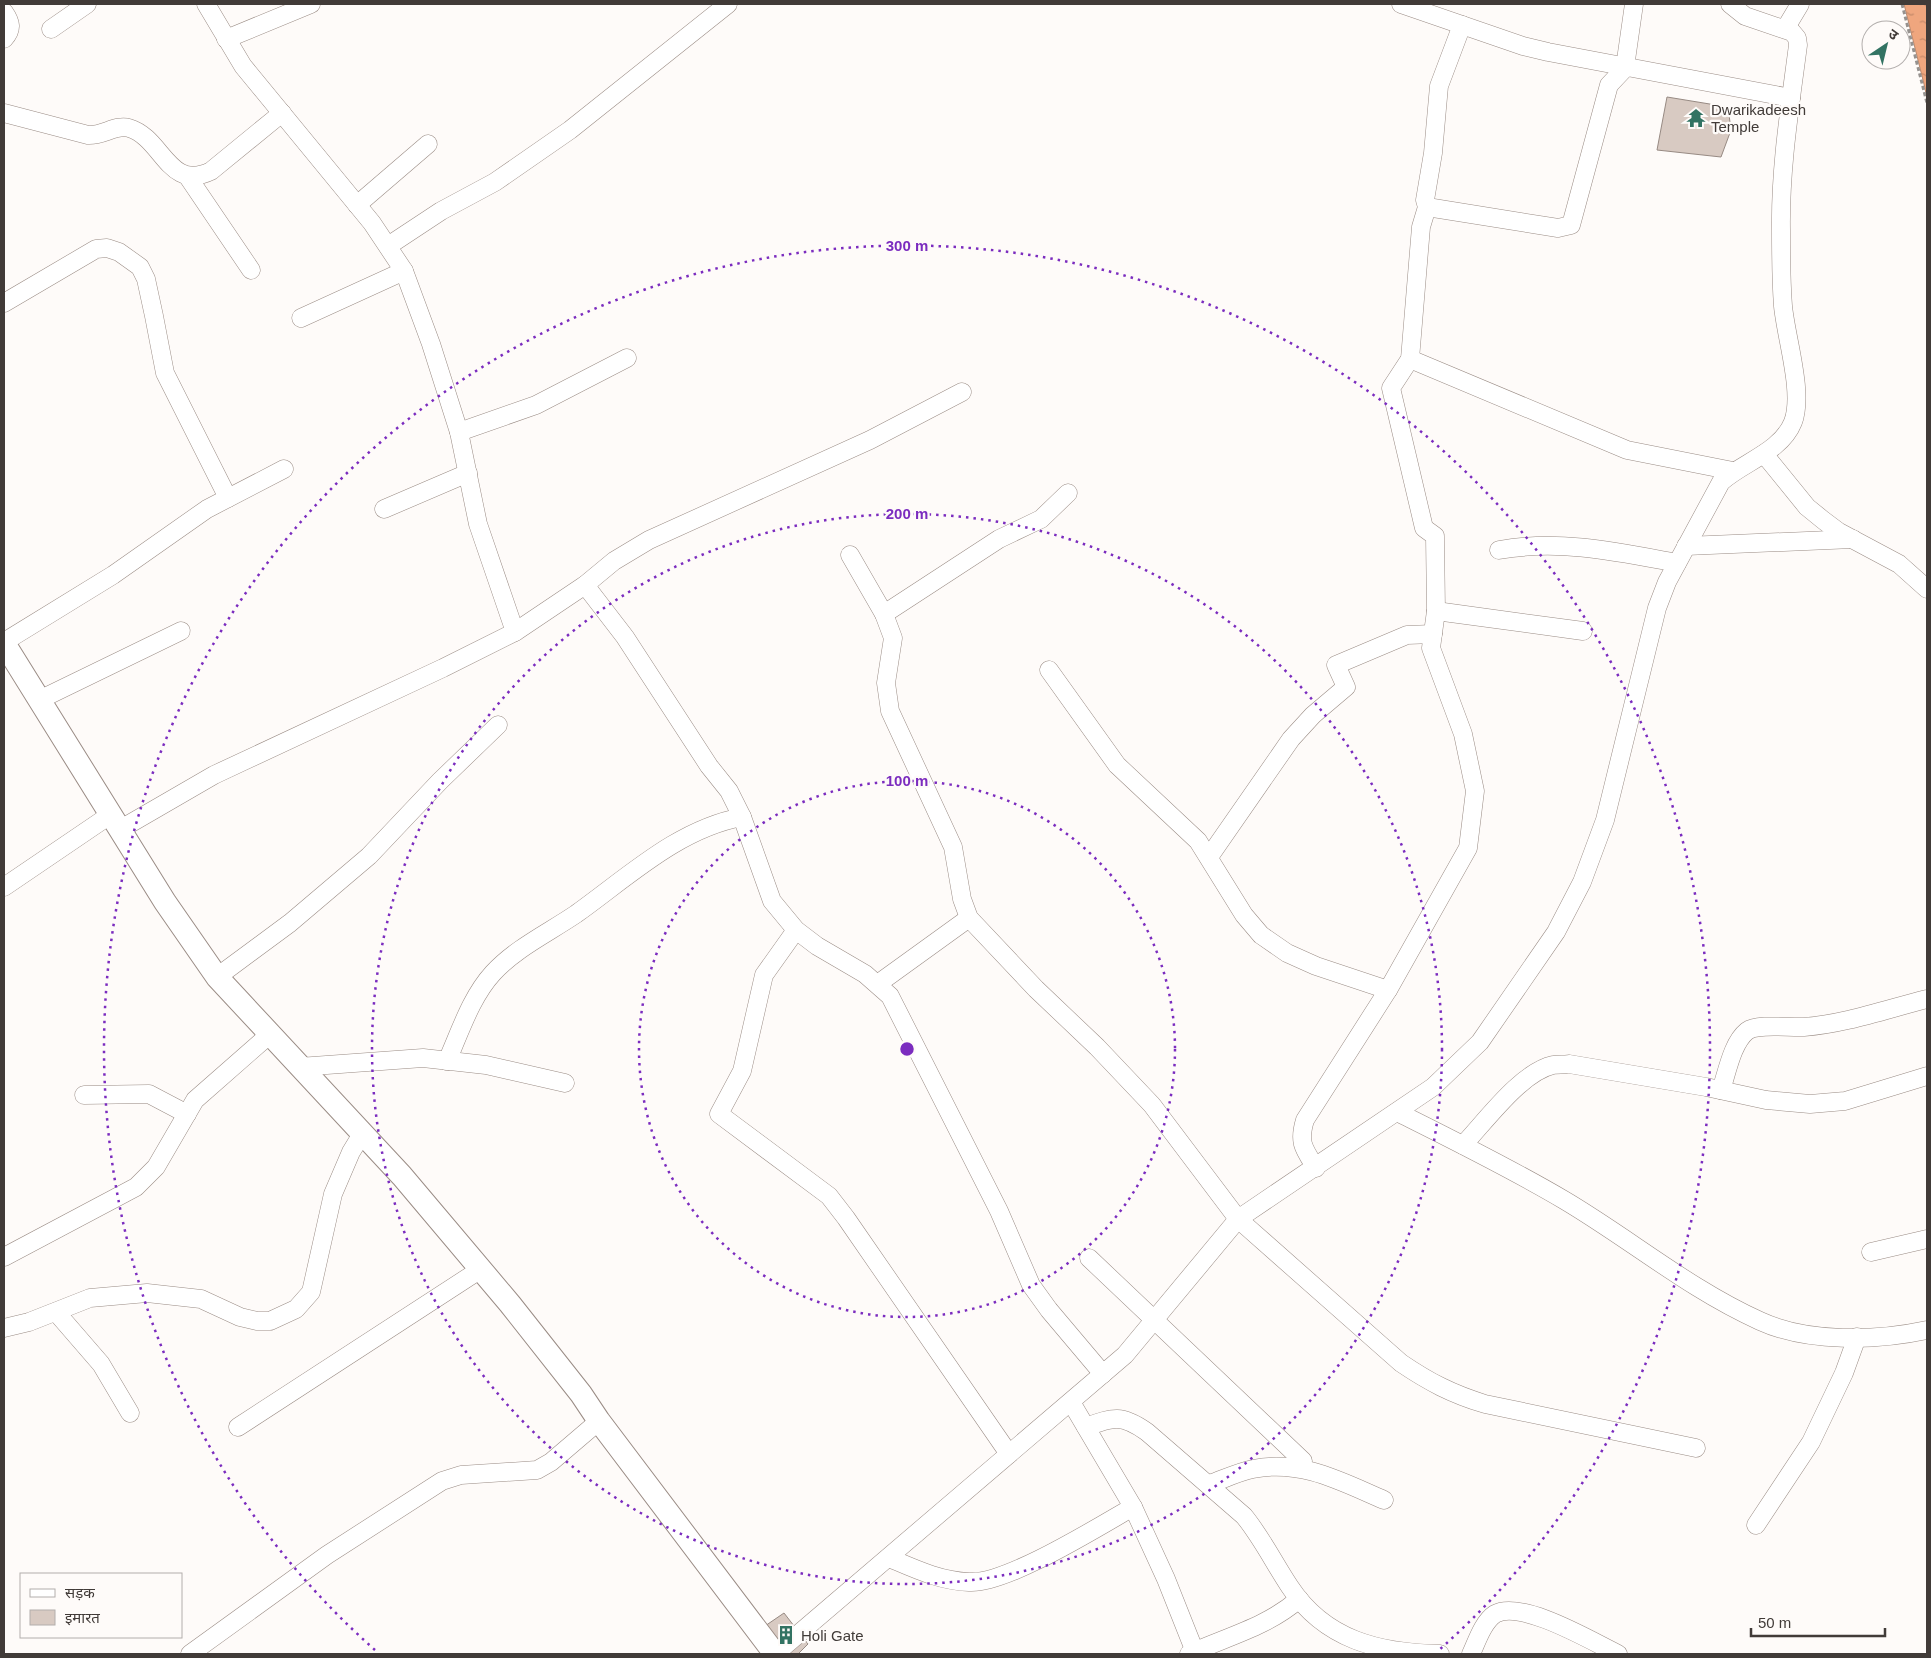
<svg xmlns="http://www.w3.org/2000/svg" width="1931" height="1658" font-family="Helvetica,'Noto Sans Devanagari',sans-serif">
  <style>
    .water { fill: url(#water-ripples); stroke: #bb8669 }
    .building { fill: #d8cac2; stroke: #978a83 }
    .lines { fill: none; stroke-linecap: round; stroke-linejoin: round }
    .minor-casing { stroke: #9a8c85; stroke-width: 19 }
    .tertiary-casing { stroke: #9a8c85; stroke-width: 24 }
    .path { stroke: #96928f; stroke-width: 3; stroke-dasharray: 4 2.5; stroke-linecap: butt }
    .minor { stroke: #fff; stroke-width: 18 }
    .tertiary { stroke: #fff; stroke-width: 22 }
    .ring { fill: none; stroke: #7b2cbf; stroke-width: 2.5; stroke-dasharray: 2.5 5 }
    .labels { text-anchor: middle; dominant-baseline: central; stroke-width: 4.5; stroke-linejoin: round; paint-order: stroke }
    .poi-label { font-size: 15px; fill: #413b38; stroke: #fefbf9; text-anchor: start }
    .centre { fill: #7b2cbf; stroke: #fefbf9; stroke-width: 2.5 }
    .ring-label { font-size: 15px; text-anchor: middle; font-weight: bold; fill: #7b2cbf; stroke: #fefbf9; stroke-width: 4.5; stroke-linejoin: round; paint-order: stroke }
  </style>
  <defs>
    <pattern id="water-ripples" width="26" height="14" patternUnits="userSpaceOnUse" patternTransform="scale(1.25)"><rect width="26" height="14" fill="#efa67e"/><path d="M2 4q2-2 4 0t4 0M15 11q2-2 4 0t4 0" fill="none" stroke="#c38868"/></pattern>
  </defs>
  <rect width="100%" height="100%" fill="#fefbf9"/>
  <polygon class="water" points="1904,4 1927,4 1927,101 1925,88"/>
  <g class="building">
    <polygon points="1667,97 1728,107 1731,130 1721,157 1657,150"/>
    <polygon points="784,1613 808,1644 798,1654 784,1654 765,1626"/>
  </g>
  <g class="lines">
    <g class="minor-casing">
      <g id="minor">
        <polyline points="206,4 243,66 372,223 404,271 431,344 459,432 478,524 515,632"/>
        <polyline points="1401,4 1523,46 1548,52 1791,98"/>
        <path d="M4 12C11 22 13 29 4 39"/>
        <polyline points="51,29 87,4"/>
        <polyline points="1785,29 1800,4"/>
        <polyline points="226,39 311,4"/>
        <path d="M4 113 88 135C103 136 116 124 129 128 163 138 168 192 211 171L282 113"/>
        <polyline points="188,177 251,270"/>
        <polyline points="357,205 428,144"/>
        <polyline points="1427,207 1558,228 1571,225 1609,85 1626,67 1625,67 1634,4"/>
        <polyline points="388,246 441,211 495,182 570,130 728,4"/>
        <polyline points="4,303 96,249 107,248 119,252 140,267 146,279 154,316 165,373 228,498"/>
        <polyline points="301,318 404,271"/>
        <polyline points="1410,359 1627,450 1733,471"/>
        <polyline points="459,432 536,405 627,358"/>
        <polyline points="1764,454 1807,507 1823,520 1839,532 1899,564 1927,589"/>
        <polyline points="384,509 468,473"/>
        <polyline points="1686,546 1853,539"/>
        <path d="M1499 550C1560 539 1618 552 1677 563"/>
        <path d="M850 555 884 614 893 638 886 683 890 711 953 847 962 899 969 918 1036 989 1097 1047 1152 1105 1238 1219 1401 1363C1429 1382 1452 1394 1485 1404L1696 1448"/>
        <polyline points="585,585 625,637 709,766 729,791 742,817 772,901 796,930 817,946 865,974 890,996 999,1211 1031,1285 1049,1310 1103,1374"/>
        <polyline points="1436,611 1435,536 1424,528 1391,388 1410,359 1421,227 1427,207 1425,200 1433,153 1439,86 1462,25"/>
        <polyline points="884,614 999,539 1041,519 1068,493"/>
        <polyline points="4,642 113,575 207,509 284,469"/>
        <polyline points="1049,670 1117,765 1198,841 1244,915 1261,935 1287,953 1316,966 1388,990"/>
        <polyline points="39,700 181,631"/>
        <polyline points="119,830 214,775 443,668 515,632 585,585 614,561 649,540 870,440 962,392"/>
        <polyline points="1209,857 1291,739 1313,715 1346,687 1336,665 1407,635 1433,634"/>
        <polyline points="4,887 110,815"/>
        <polyline points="796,930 764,975 742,1071 719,1114 829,1196 846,1218 1009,1454"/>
        <polyline points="217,977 290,923 369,856 440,781 498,725"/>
        <polyline points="879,983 969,918"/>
        <path d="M447 1061C460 1032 471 997 493 973 516 948 548 933 576 914 628 877 678 829 742 817"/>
        <polyline points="299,1067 423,1058 486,1065 565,1083"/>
        <path d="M1721 1090C1727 1073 1732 1043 1747 1031 1758 1023 1790 1028 1804 1027 1845 1024 1887 1009 1927 999"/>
        <polyline points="84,1095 149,1094 187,1114"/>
        <path d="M1397 1112C1453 1140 1510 1168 1564 1200 1630 1239 1689 1289 1760 1321 1808 1343 1876 1341 1927 1330"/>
        <path d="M1463 1145C1485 1122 1521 1072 1553 1065 1558 1064 1564 1065 1569 1064L1706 1087 1766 1100 1810 1104 1845 1101 1927 1076"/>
        <path d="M1316 1168C1304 1149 1298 1143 1305 1120L1388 990 1468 848 1475 791 1463 734 1431 648 1436 611 1583 631"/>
        <polyline points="1871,1252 1927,1239"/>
        <polyline points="4,1257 136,1187 156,1167 195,1100 269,1035"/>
        <polyline points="1089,1258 1303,1461"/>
        <polyline points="56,1312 101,1364 130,1413"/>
        <polyline points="4,1328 29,1322 90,1298 147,1293 201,1299 240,1317 257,1321 270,1321 296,1309 311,1292 333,1194 351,1152 362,1134"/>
        <polyline points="1071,1402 1133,1507 1166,1579 1195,1652"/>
        <polyline points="238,1427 481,1269"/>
        <path d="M1086 1427C1113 1417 1122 1414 1147 1432L1244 1516C1262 1538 1274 1563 1290 1587 1325 1640 1379 1653 1440 1654"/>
        <path d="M1210 1484C1224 1479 1238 1472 1253 1469 1301 1459 1342 1482 1384 1500"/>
        <polyline points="1756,1525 1811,1442 1844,1373 1857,1337"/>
        <path d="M889 1558C915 1569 940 1581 969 1582 1005 1585 1098 1527 1133 1507"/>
        <polyline points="190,1654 327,1555 442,1481 461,1475 537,1470 551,1462 599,1421"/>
        <path d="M775 1654 1125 1355 1238 1219 1433 1087 1480 1042 1556 932 1582 882 1605 820 1657 608 1667 582 1721 482C1743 462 1781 452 1793 422 1804 393 1786 338 1783 306 1781 281 1781 255 1781 230 1780 168 1790 107 1798 45L1797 38 1792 32 1745 16 1730 4"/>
        <path d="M1189 1654C1226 1637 1267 1627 1299 1599"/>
        <path d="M1471 1654C1477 1641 1483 1622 1495 1614 1521 1599 1593 1642 1618 1654"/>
      </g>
    </g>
    <g class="tertiary-casing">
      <polyline id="tertiary" points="4,643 165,902 217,977 402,1176 510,1304 581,1394 599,1421 775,1654"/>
    </g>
    <polyline class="path" points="1902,4 1927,103"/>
    <use href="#minor" class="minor"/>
    <use href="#tertiary" class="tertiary"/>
  </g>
  <g class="ring">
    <circle cx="907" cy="1049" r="268"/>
    <circle cx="907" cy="1049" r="535"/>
    <path d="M375 1650A803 803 0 1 1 1439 1650"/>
  </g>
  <defs>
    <g id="temple-bare" transform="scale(1.5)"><path d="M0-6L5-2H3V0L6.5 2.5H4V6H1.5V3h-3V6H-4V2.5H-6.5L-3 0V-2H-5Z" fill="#327363" stroke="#fefbf9" stroke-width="2.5" paint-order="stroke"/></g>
    <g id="building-bare" transform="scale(1.5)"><path d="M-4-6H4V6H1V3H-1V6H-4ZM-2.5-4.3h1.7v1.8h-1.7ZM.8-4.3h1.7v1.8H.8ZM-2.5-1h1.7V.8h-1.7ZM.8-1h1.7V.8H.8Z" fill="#327363" stroke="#fefbf9" stroke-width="2.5" paint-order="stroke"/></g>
  </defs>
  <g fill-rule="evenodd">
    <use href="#temple-bare" x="1696" y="118"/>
    <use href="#building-bare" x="786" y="1635"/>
  </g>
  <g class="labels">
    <g class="poi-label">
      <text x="1711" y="109">Dwarikadeesh<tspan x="1711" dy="17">Temple</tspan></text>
      <text x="801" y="1635">Holi Gate</text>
    </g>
  </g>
  <circle cx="907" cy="1049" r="8" class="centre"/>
  <g class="ring-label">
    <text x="907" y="251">300 m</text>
    <text x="907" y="519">200 m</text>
    <text x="907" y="786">100 m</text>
  </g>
  <rect width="1931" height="1658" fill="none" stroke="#413b38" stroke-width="10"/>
  <rect x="20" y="1573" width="162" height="65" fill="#fefbf9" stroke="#b2aeac"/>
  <rect x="30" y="1589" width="25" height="8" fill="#ffffff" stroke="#b2aeac"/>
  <text x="65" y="1598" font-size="15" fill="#413b38">सड़क</text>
  <rect x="30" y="1610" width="25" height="15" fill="#d8cac2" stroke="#b2aeac"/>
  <text x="65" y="1623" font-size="15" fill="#413b38">इमारत</text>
  <g transform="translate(1886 45) rotate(35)"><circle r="24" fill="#fefbf9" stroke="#b2aeac"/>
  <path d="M0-4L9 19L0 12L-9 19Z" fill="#327363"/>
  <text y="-8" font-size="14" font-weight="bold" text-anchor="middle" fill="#413b38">उ</text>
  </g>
  <path d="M1751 1628v8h134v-8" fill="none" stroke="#413b38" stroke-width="2.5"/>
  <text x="1758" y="1628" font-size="15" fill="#413b38" stroke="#fefbf9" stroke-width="4" paint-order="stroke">50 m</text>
</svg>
